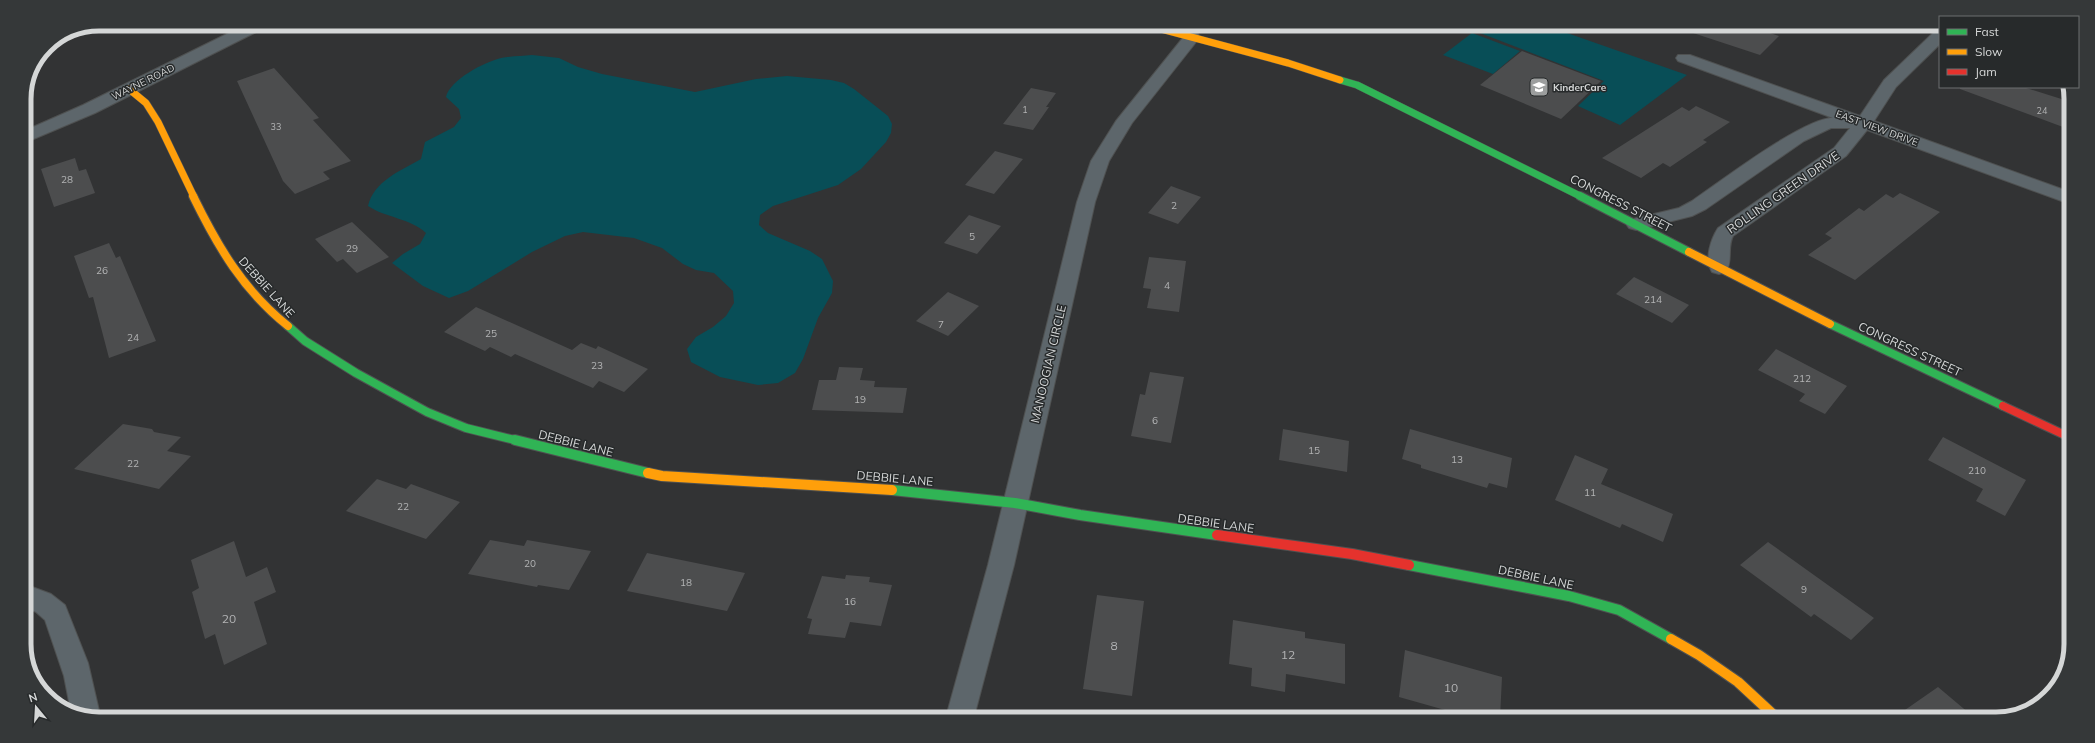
<svg xmlns="http://www.w3.org/2000/svg" width="2095" height="743" font-family="Mulish,sans-serif">
  <style>
    .green { fill: #084e57 }
    .building { fill: #4c4d4e }
    .lines { fill: none; stroke-linecap: round; stroke-linejoin: round }
    .street-casing { stroke: #4f5151; stroke-width: 2 }
    .fast-far2-casing { stroke: #4f5151; stroke-width: 8 }
    .fast-far1-casing { stroke: #4f5151; stroke-width: 10 }
    .fast-casing { stroke: #4f5151; stroke-width: 12 }
    .slow-far2-casing { stroke: #4f5151; stroke-width: 8 }
    .slow-far1-casing { stroke: #4f5151; stroke-width: 10 }
    .slow-casing { stroke: #4f5151; stroke-width: 12 }
    .jam-far1-casing { stroke: #4f5151; stroke-width: 10 }
    .jam-casing { stroke: #4f5151; stroke-width: 12 }
    .street { fill: #5d666b; fill-rule: evenodd }
    .fast-far2 { stroke: #30b455; stroke-width: 7 }
    .fast-far1 { stroke: #30b455; stroke-width: 8 }
    .fast { stroke: #30b455; stroke-width: 10 }
    .slow-far2 { stroke: #ff9f0a; stroke-width: 7 }
    .slow-far1 { stroke: #ff9f0a; stroke-width: 8 }
    .slow { stroke: #ff9f0a; stroke-width: 10 }
    .jam-far1 { stroke: #e5322d; stroke-width: 8 }
    .jam { stroke: #e5322d; stroke-width: 10 }
    .labels { text-anchor: middle; dominant-baseline: central; stroke-width: 3; stroke-linejoin: round; paint-order: stroke }
    .far-number-label { font-size: 9px; fill: #b3b4b5 }
    .far-street-label { font-size: 10px; fill: #d5d7d7; stroke: #272a2b }
    .far-poi-label { font-size: 10px; font-weight: bold; fill: #d5d7d7; stroke: #272a2b; text-anchor: start }
    .number-label { font-size: 10px; fill: #b3b4b5 }
    .street-label { font-size: 12px; fill: #d5d7d7; stroke: #272a2b }
    .near-number-label { font-size: 12px; fill: #b3b4b5 }
    .rim { fill: none; stroke: #d5d7d7; stroke-width: 5 }
  </style>
  <rect width="100%" height="100%" fill="#323334"/>
  <g class="green">
    <polygon points="1480,27 1550,27 1687,75 1620,125 1578,106 1604,81 1475,31"/>
    <polygon points="1472,33 1520,51 1493,74 1443,55"/>
    <path d="M532 55 559 58 578 67 602 74 695 92 756 79 787 76 831 80 844 83 854 89 888 116 892 124 891 133 886 142 861 169 838 185 773 206 760 215 759 225 768 233 810 251 822 259 833 281 832 293 818 318 803 359 795 373 778 383 758 385 720 377 691 362 687 349 696 337 713 327 726 316 734 303 733 291 714 273 696 270 683 264 662 248 634 238 583 232 565 236 532 252 468 291 449 298 423 286 392 263 403 254 420 244 426 233C410 218 386 218 368 206 374 181 400 171 421 159L425 142 454 127 461 118 459 109 446 97C450 80 484 62 501 58 511 56 522 56 532 55Z"/>
  </g>
  <g class="building">
    <polygon points="1690,27 1752,27 1779,36 1760,55 1690,32"/>
    <polygon points="1522,51 1601,81 1561,119 1480,85"/>
    <polygon points="274,68 319,118 313,120 351,161 323,172 330,179 295,194 283,181 237,81"/>
    <polygon points="1960,87 2023,87 2071,102 2071,130 1960,89"/>
    <polygon points="1031,88 1056,93 1046,107 1049,107 1033,130 1003,124"/>
    <polygon points="1696,106 1730,122 1703,140 1707,142 1670,167 1663,163 1641,178 1602,158 1682,107 1689,111"/>
    <polygon points="995,151 1023,159 994,194 965,185"/>
    <polygon points="75,158 79,171 86,169 95,193 54,207 41,169"/>
    <polygon points="1171,186 1201,197 1178,224 1148,213"/>
    <polygon points="1900,193 1940,212 1855,280 1808,255 1832,238 1825,234 1859,208 1864,211 1886,194 1893,198"/>
    <polygon points="969,215 1001,226 977,254 944,243"/>
    <polygon points="352,222 389,257 357,273 343,259 337,262 315,239"/>
    <polygon points="109,243 116,258 120,256 156,341 109,358 93,297 89,298 74,256"/>
    <polygon points="1149,257 1186,261 1179,312 1147,308 1151,289 1143,288"/>
    <polygon points="1634,277 1689,305 1672,323 1616,294"/>
    <polygon points="948,292 979,306 948,336 916,321"/>
    <polygon points="476,307 572,350 581,343 596,349 598,346 648,369 624,392 599,381 593,388 515,354 511,357 490,347 485,351 444,332"/>
    <polygon points="1776,349 1847,386 1825,414 1799,401 1805,394 1758,370"/>
    <polygon points="839,367 863,368 860,380 875,381 874,387 907,388 903,413 812,410 819,380 836,380"/>
    <polygon points="1150,372 1184,377 1171,443 1131,436 1140,394 1145,395"/>
    <polygon points="123,424 152,429 154,432 181,437 167,451 191,456 159,489 74,469"/>
    <polygon points="1283,429 1349,441 1347,472 1279,460"/>
    <polygon points="1410,429 1512,458 1507,488 1489,483 1487,488 1421,468 1421,465 1402,459"/>
    <polygon points="1943,437 2026,480 2005,516 1976,501 1983,489 1928,460"/>
    <polygon points="1575,455 1608,469 1601,484 1673,514 1663,542 1622,524 1620,528 1555,500"/>
    <polygon points="377,479 406,489 411,484 460,502 426,539 346,511"/>
    <polygon points="490,540 524,546 527,540 591,551 569,590 538,585 537,587 468,574"/>
    <polygon points="234,541 246,577 267,567 276,592 254,602 267,644 224,665 215,634 205,639 192,592 199,588 191,560"/>
    <polygon points="1768,542 1874,618 1851,640 1814,614 1811,617 1740,565"/>
    <polygon points="647,553 745,573 727,611 627,591"/>
    <polygon points="846,575 870,577 869,582 892,585 881,626 850,622 845,638 808,634 812,619 807,618 822,576 845,579"/>
    <polygon points="1097,595 1144,601 1132,696 1083,689"/>
    <polygon points="1233,620 1305,632 1305,638 1345,644 1345,684 1286,674 1285,692 1251,686 1252,668 1229,664"/>
    <polygon points="1405,650 1502,677 1500,718 1444,718 1445,710 1399,697"/>
    <polygon points="1938,687 1976,719 1892,719"/>
  </g>
  <g class="lines">
    <g class="street-casing">
      <g id="street">
        <polygon points="247,24 268,24 266,27 95,113 24,143 24,131 83,105"/>
        <path d="M1940 30V44L1896 87 1874 121 2070 192V204L1867 130 1846 156 1733 236C1727 247 1733 261 1726 272L1719 274 1712 272C1704 259 1711 239 1718 228L1834 148 1850 128H1831L1804 141 1706 209 1692 216 1636 230 1629 228 1626 224 1629 220 1679 208 1692 201C1720 182 1803 118 1833 118L1678 61 1676 58 1678 55H1690L1860 116 1884 80 1934 32Z"/>
        <polygon points="1192,32 1198,34 1200,37 1132,123 1109,161 1095,202 1014,565 974,717 946,717 988,565 1077,202 1091,161 1116,121 1186,34"/>
        <polygon points="24,584 51,594 65,605 88,663 100,715 75,715 71,712 64,676 45,620 36,612 24,606"/>
      </g>
    </g>
    <g class="fast-far2-casing">
      <polyline id="fast-far2" points="1340,80 1357,85 1582,197"/>
    </g>
    <g class="fast-far1-casing">
      <g id="fast-far1">
        <polyline points="1580,196 1689,252"/>
        <polyline points="1830,324 2003,406"/>
        <polyline points="288,326 305,341 356,373 427,412 466,428 519,441"/>
      </g>
    </g>
    <g class="fast-casing">
      <g id="fast">
        <polyline points="515,440 648,473"/>
        <polyline points="892,490 1015,503 1080,515 1217,535"/>
        <polyline points="1409,565 1569,596 1619,610 1671,639"/>
      </g>
    </g>
    <g class="slow-far2-casing">
      <g id="slow-far2">
        <polyline points="1150,26 1288,63 1340,80"/>
        <polyline points="129,89 146,103 158,122 194,197"/>
      </g>
    </g>
    <g class="slow-far1-casing">
      <g id="slow-far1">
        <path d="M193 196C218 247 243 290 288 326"/>
        <polyline points="1689,252 1830,324"/>
      </g>
    </g>
    <g class="slow-casing">
      <g id="slow">
        <polyline points="648,473 662,476 892,490"/>
        <polyline points="1671,639 1699,655 1738,682 1778,719"/>
      </g>
    </g>
    <g class="jam-far1-casing">
      <polyline id="jam-far1" points="2003,406 2069,437"/>
    </g>
    <g class="jam-casing">
      <polyline id="jam" points="1217,535 1352,554 1409,565"/>
    </g>
    <use href="#street" class="street"/>
    <use href="#fast-far2" class="fast-far2"/>
    <use href="#fast-far1" class="fast-far1"/>
    <use href="#fast" class="fast"/>
    <use href="#slow-far2" class="slow-far2"/>
    <use href="#slow-far1" class="slow-far1"/>
    <use href="#slow" class="slow"/>
    <use href="#jam-far1" class="jam-far1"/>
    <use href="#jam" class="jam"/>
  </g>
  <defs>
    <g id="school-square" transform="scale(1)"><rect x="-9" y="-9" width="18" height="18" rx="4" fill="#9c9e9e" stroke="#272a2b"/><path d="M0-5L7-2L0 1L-7-2ZM-4 1L0 2.5L4 1V4Q0 6-4 4Z" fill="#fff"/></g>
  </defs>
  <g fill-rule="evenodd">
    <use href="#school-square" x="1539" y="87"/>
  </g>
  <g class="labels">
    <g class="far-number-label">
      <text x="1025" y="109">1</text>
      <text x="2042" y="110">24</text>
      <text x="276" y="126">33</text>
    </g>
    <g class="far-street-label">
      <text transform="translate(143 82) rotate(-26)">WAYNE ROAD</text>
      <text transform="translate(1877 128) rotate(20)">EAST VIEW DRIVE</text>
    </g>
    <g class="far-poi-label">
      <text x="1553" y="87">KinderCare</text>
    </g>
    <g class="number-label">
      <text x="67" y="179">28</text>
      <text x="1174" y="205">2</text>
      <text x="972" y="236">5</text>
      <text x="352" y="248">29</text>
      <text x="102" y="270">26</text>
      <text x="1167" y="285">4</text>
      <text x="1653" y="299">214</text>
      <text x="941" y="324">7</text>
      <text x="491" y="333">25</text>
      <text x="133" y="337">24</text>
      <text x="597" y="365">23</text>
      <text x="1802" y="378">212</text>
      <text x="860" y="399">19</text>
      <text x="1155" y="420">6</text>
      <text x="1314" y="450">15</text>
      <text x="1457" y="459">13</text>
      <text x="133" y="463">22</text>
      <text x="1977" y="470">210</text>
      <text x="1590" y="492">11</text>
      <text x="403" y="506">22</text>
      <text x="530" y="563">20</text>
      <text x="686" y="582">18</text>
      <text x="1804" y="589">9</text>
      <text x="850" y="601">16</text>
    </g>
    <g class="street-label">
      <text transform="translate(1783 192) rotate(-35)">ROLLING GREEN DRIVE</text>
      <text transform="translate(1621 203) rotate(27)">CONGRESS STREET</text>
      <text transform="translate(267 287) rotate(48)">DEBBIE LANE</text>
      <text transform="translate(1910 349) rotate(25)">CONGRESS STREET</text>
      <text transform="translate(1048 364) rotate(-77)">MANOOGIAN CIRCLE</text>
      <text transform="translate(576 443) rotate(14)">DEBBIE LANE</text>
      <text transform="translate(895 478) rotate(5)">DEBBIE LANE</text>
      <text transform="translate(1216 523) rotate(8)">DEBBIE LANE</text>
      <text transform="translate(1536 577) rotate(12)">DEBBIE LANE</text>
    </g>
    <g class="near-number-label">
      <text x="229" y="618">20</text>
      <text x="1114" y="645">8</text>
      <text x="1288" y="654">12</text>
      <text x="1451" y="687">10</text>
    </g>
  </g>
  <path d="M0 0H2095V743H0ZM99 31H1996A68 68 0 0 1 2064 99V644A68 68 0 0 1 1996 712H99A68 68 0 0 1 31 644V99A68 68 0 0 1 99 31Z" fill="#353839" fill-rule="evenodd"/>
  <path class="rim" d="M99 31H1996A68 68 0 0 1 2064 99V644A68 68 0 0 1 1996 712H99A68 68 0 0 1 31 644V99A68 68 0 0 1 99 31Z"/>
  <rect x="1939" y="16" width="140" height="72" fill="#272a2b" stroke="#6d6f70"/>
  <rect x="1947" y="29" width="20" height="6" fill="#30b455" stroke="#6d6f70"/>
  <text x="1975" y="36" font-size="12" fill="#d5d7d7">Fast</text>
  <rect x="1947" y="49" width="20" height="6" fill="#ff9f0a" stroke="#6d6f70"/>
  <text x="1975" y="56" font-size="12" fill="#d5d7d7">Slow</text>
  <rect x="1947" y="69" width="20" height="6" fill="#e5322d" stroke="#6d6f70"/>
  <text x="1975" y="76" font-size="12" fill="#d5d7d7">Jam</text>
  <g transform="translate(36 707) rotate(342)" stroke="#272a2b" stroke-width="3" paint-order="stroke">
  <path d="M0-3L7 15L0 10L-7 15Z" fill="#d5d7d7"/>
  <text y="-6" font-size="11" font-weight="bold" text-anchor="middle" fill="#d5d7d7">N</text>
  </g>
</svg>
